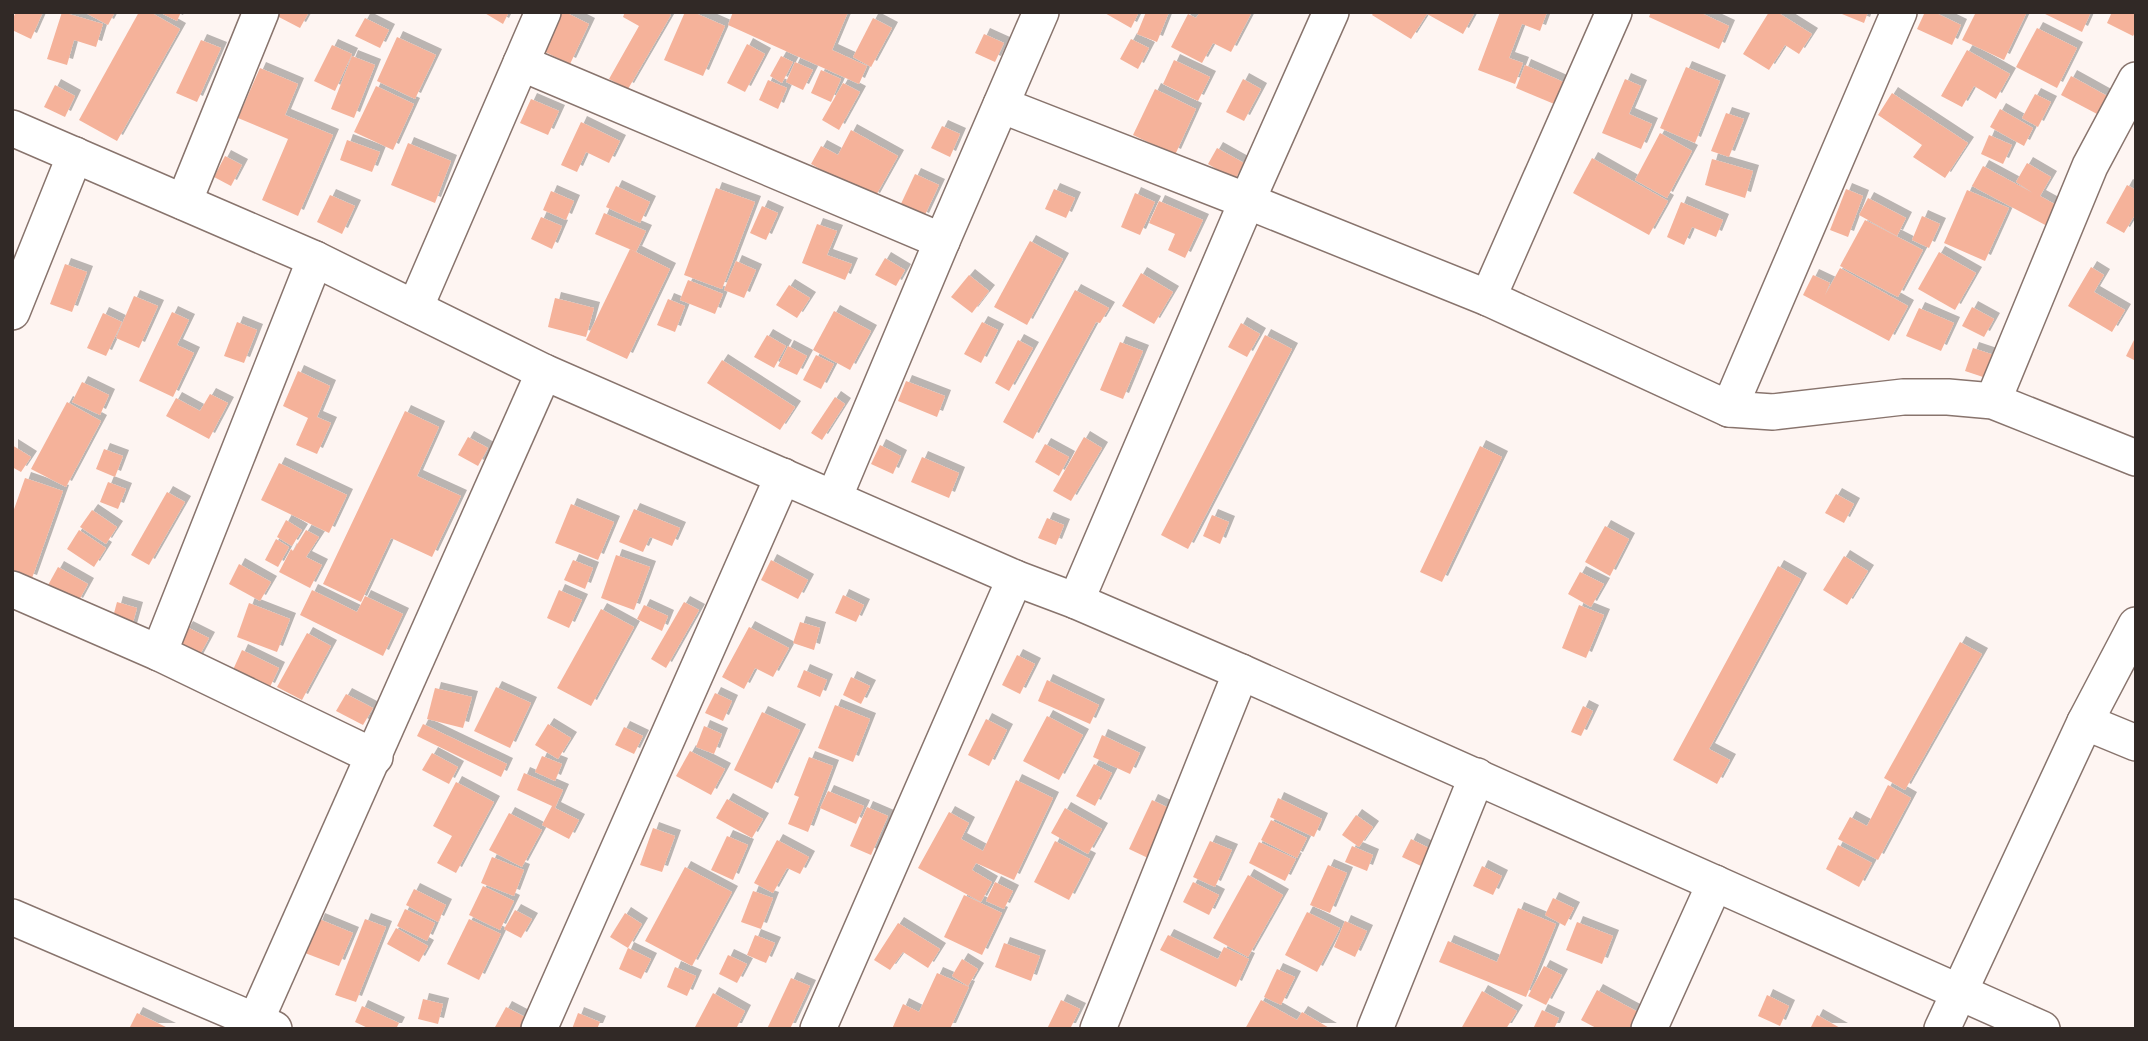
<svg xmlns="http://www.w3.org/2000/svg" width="2148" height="1041" font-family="'DM Sans',sans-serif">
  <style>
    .building { fill: #f5b29a; filter: url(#shadow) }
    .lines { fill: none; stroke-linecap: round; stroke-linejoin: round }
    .minor-casing { stroke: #88746d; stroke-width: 38 }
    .minor { stroke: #fff; stroke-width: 35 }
  </style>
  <defs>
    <filter id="shadow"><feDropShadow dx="6" dy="-6" stdDeviation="0" flood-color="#0004"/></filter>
  </defs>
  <rect width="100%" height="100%" fill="#fef5f2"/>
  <g class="building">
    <polygon points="16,12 43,12 31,39 12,30 12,20"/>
    <polygon points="62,12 103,24 96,47 74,40 67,65 47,59"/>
    <polygon points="84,12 115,12 108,25"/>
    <polygon points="139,12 150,12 180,29 117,141 79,120"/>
    <polygon points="159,12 181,12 177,21"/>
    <polygon points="277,12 309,12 300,28 275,15"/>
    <polygon points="483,12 509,12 503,24"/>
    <polygon points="559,12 565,12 589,24 570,64 541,50"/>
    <polygon points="625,12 666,12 671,15 628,89 609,79 639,26 623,17"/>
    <polygon points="685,12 693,12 725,26 703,76 664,60"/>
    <polygon points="733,12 848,12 832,50 867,66 859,84 728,25"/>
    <polygon points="1103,12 1139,12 1131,28"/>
    <polygon points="1146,12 1169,12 1157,42 1137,34"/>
    <polygon points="1200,12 1252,12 1231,52 1213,43 1202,63 1171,47 1188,14 1196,18"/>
    <polygon points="1374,12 1475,12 1463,34 1427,14 1411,39 1372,15"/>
    <polygon points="1500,12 1547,12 1540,31 1522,24 1509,58 1523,63 1515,84 1478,70"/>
    <polygon points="1651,12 1699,12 1729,26 1719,49 1649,17"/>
    <polygon points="1769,12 1777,12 1812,34 1799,54 1785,45 1769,70 1743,54"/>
    <polygon points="1837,12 1868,12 1864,23"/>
    <polygon points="1925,12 1934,12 1961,25 1952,45 1917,29"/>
    <polygon points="1976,12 2027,12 2004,60 1962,40"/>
    <polygon points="2041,12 2091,12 2082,32"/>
    <polygon points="2112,12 2136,12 2136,31 2133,36 2107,23"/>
    <polygon points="365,18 389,30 380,48 355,36"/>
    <polygon points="873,18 892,28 871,67 853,57"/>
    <polygon points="2037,28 2077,48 2057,88 2016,67"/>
    <polygon points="984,34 1004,43 995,62 975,53"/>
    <polygon points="397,37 436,55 415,99 377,81"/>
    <polygon points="1131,39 1149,48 1138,69 1120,59"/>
    <polygon points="201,40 221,48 197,102 176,93"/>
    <polygon points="747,44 765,54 745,92 727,83"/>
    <polygon points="332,45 352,54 335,91 314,81"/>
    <polygon points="1967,50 2010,74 1996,99 1974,86 1962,107 1941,96"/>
    <polygon points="352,56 375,65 354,118 331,109"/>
    <polygon points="781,56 793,62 782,83 770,76"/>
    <polygon points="1174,60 1210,77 1198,101 1163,84"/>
    <polygon points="795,62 813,70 803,90 786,82"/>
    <polygon points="1525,65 1568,84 1559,106 1516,88"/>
    <polygon points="1686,67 1720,81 1695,143 1660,128"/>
    <polygon points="260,68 298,84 285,115 333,135 298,216 262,200 288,139 238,118"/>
    <polygon points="821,70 841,79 831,102 811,93"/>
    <polygon points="2071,76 2109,97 2099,115 2061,95"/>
    <polygon points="1243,79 1261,89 1244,121 1226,112"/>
    <polygon points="1625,79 1641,86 1629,114 1652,124 1641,149 1602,133"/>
    <polygon points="768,80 787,88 778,109 759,100"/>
    <polygon points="843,83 860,92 839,130 822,120"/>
    <polygon points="55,85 75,96 65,117 44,107"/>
    <polygon points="376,86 414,104 393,150 354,132"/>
    <polygon points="1155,89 1196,109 1175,155 1133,135"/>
    <polygon points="1892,93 1968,143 1945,178 1913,157 1922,145 1878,115"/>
    <polygon points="2035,94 2051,102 2038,127 2022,118"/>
    <polygon points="531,99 559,111 548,135 520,123"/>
    <polygon points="2000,109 2033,128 2024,146 1990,127"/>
    <polygon points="1726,113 1744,119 1729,157 1711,151"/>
    <polygon points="581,122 620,141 609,163 586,152 577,172 561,165"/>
    <polygon points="942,126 960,134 950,157 931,148"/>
    <polygon points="851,130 898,156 874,199 811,164 821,146 838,155"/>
    <polygon points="1660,133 1692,151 1667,198 1635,180"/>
    <polygon points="1989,135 2012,145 2003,164 1981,154"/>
    <polygon points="347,140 380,152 372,172 340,160"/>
    <polygon points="408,143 451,161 435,203 391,185"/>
    <polygon points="1217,148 1244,163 1235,180 1208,164"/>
    <polygon points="225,156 242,165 231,186 214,177"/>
    <polygon points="1592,158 1668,201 1649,235 1573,193"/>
    <polygon points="1712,159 1753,171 1745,198 1705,185"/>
    <polygon points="2027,163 2051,177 2040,196 2060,207 2049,227 1972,186 1983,166 2033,193 2016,182"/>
    <polygon points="915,174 939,185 923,219 899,208"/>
    <polygon points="2127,185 2136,190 2136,213 2124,233 2106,223"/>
    <polygon points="616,186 650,202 640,223 606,207"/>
    <polygon points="716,188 755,202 722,289 684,275"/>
    <polygon points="1054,189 1075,198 1066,218 1045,209"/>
    <polygon points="1846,189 1863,196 1848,237 1830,230"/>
    <polygon points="1967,190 2009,208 1985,261 1944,243"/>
    <polygon points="551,191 574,201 566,220 543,210"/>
    <polygon points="1135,193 1155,202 1140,235 1121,227"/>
    <polygon points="330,195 355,206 342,234 317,222"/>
    <polygon points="1868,198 1906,218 1897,236 1859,215"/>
    <polygon points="1159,201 1203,220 1185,258 1168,250 1175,234 1149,223"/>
    <polygon points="1681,202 1723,220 1716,237 1692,227 1684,245 1667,237"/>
    <polygon points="762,206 778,213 766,240 750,233"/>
    <polygon points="604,213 646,231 636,252 595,234"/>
    <polygon points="1922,216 1940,224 1929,248 1912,240"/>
    <polygon points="541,217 562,226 552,249 531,239"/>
    <polygon points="1865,220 1923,250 1898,297 1840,266"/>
    <polygon points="817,224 837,231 827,255 852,264 845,280 802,263"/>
    <polygon points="1030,241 1063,259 1027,325 994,307"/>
    <polygon points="630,249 670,269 627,359 586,340"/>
    <polygon points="1939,252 1976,273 1955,310 1918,289"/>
    <polygon points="885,258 905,270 896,286 875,275"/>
    <polygon points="736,261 756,270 744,298 724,290"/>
    <polygon points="65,264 87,272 72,312 50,304"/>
    <polygon points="2091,267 2104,275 2094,292 2125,310 2112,332 2068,306"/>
    <polygon points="1840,268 1908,306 1889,341 1803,295 1813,275 1830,283 1825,295"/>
    <polygon points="1141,273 1173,292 1154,324 1122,306"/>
    <polygon points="969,275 989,291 972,313 951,297"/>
    <polygon points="688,280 723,294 715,314 680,300"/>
    <polygon points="789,285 810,298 797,318 776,305"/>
    <polygon points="1075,290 1109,308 1100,323 1096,322 1033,439 1003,422"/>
    <polygon points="134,296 158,306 139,348 116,338"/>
    <polygon points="555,298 594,308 586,337 548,327"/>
    <polygon points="668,299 685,306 675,332 657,325"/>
    <polygon points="1972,307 1994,319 1984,337 1962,326"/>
    <polygon points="1919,308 1954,323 1941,351 1906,336"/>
    <polygon points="834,311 871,331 850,370 813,350"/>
    <polygon points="172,312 189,320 177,345 194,353 173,397 139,381"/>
    <polygon points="103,313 122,322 106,356 87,348"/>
    <polygon points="237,322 257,330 244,363 224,356"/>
    <polygon points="982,322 998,330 981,363 964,354"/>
    <polygon points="1241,323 1260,334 1247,357 1228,347"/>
    <polygon points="767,335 786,346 774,368 754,357"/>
    <polygon points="1265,335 1292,349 1188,549 1161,535"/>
    <polygon points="2136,336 2136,361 2126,356"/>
    <polygon points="1018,340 1033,348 1009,391 995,383"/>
    <polygon points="1120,342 1143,351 1123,399 1100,390"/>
    <polygon points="788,346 807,356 797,375 778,366"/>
    <polygon points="1973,348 1997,356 1989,379 1965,371"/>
    <polygon points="816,355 834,364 821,389 803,380"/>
    <polygon points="722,360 795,407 780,430 707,383"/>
    <polygon points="298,371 330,386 317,417 331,423 317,454 296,445 308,418 283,406"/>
    <polygon points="906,381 945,396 937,417 898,401"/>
    <polygon points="82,382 109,395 100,415 72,402"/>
    <polygon points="210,394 228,403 209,439 166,416 176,398 200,411"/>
    <polygon points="835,397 845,404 822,440 811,433"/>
    <polygon points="67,402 101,421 66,487 31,469"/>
    <polygon points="405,411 439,427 417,476 461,496 432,557 391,538 361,602 323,584"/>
    <polygon points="468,437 488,448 478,466 458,455"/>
    <polygon points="1084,437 1102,448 1071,501 1053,491"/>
    <polygon points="1045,444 1069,457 1059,476 1035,462"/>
    <polygon points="12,445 31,457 21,472 12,467"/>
    <polygon points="880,445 901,456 893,474 871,464"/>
    <polygon points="1480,446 1502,457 1442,582 1420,572"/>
    <polygon points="104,449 123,456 115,477 96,469"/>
    <polygon points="922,457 959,473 949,498 911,482"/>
    <polygon points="279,463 347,495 329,533 261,500"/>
    <polygon points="25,478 63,491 31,581 12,574 12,515"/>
    <polygon points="108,482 126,489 118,509 100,502"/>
    <polygon points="167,492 185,502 149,565 131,555"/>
    <polygon points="1836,494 1854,504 1844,523 1825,513"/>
    <polygon points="571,504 614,522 598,560 555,543"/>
    <polygon points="634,509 680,528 672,546 650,537 643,552 619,542"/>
    <polygon points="92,510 117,527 106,544 80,527"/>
    <polygon points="1212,515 1229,522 1220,544 1203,536"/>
    <polygon points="1047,518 1064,525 1056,545 1038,538"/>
    <polygon points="286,520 302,530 292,546 277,537"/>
    <polygon points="1605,526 1629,539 1610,576 1585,562"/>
    <polygon points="79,530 106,548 94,567 67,549"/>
    <polygon points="306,530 319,537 306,557 322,565 310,588 279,572 291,549 293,551"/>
    <polygon points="276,539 289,547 278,567 265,560"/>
    <polygon points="616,555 650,567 634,610 601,598"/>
    <polygon points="1844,556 1868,571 1847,605 1823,590"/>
    <polygon points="573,560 593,568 585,589 564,580"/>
    <polygon points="771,560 808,580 798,599 761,580"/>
    <polygon points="239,564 271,582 260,601 229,584"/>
    <polygon points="1778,566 1801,579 1709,749 1730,760 1717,784 1673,760"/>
    <polygon points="58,567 88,584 77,604 47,587"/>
    <polygon points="1580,572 1604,584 1591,607 1568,594"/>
    <polygon points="312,590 357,612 365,596 403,614 383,656 300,615"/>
    <polygon points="559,590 582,600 569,628 547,618"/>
    <polygon points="843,595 864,605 856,622 835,613"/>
    <polygon points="117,602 137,608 130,633 110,628"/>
    <polygon points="684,602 699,610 666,668 651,659"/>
    <polygon points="249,603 290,619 277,652 237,637"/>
    <polygon points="644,605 668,616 662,631 637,619"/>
    <polygon points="1579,605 1604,615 1586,658 1562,648"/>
    <polygon points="601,609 634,627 591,706 557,688"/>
    <polygon points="800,622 820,628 814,650 793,643"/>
    <polygon points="187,627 209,638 196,662 174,650"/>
    <polygon points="749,627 789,648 773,677 755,668 744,689 722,677"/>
    <polygon points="307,633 331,646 302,700 277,687"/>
    <polygon points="1960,642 1982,654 1905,790 1884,778"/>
    <polygon points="242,650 279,668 269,689 232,672"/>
    <polygon points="1017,655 1035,664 1020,694 1002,685"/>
    <polygon points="804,670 827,680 820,697 797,687"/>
    <polygon points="851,677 870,686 861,704 843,695"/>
    <polygon points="1047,680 1099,705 1090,724 1038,701"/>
    <polygon points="496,687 531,703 510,748 474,731"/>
    <polygon points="435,688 472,697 463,728 427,719"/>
    <polygon points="715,693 732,701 723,721 705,713"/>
    <polygon points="346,694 373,708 363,725 336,711"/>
    <polygon points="835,705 870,719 853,762 818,748"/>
    <polygon points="1583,706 1593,711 1581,736 1571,732"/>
    <polygon points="762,712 800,730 772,789 734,770"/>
    <polygon points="1047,716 1083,735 1059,780 1023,761"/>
    <polygon points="986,719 1007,730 989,766 968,755"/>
    <polygon points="423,724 507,764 501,777 417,736"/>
    <polygon points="548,724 571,738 558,759 535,745"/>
    <polygon points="704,726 722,734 714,754 696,747"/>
    <polygon points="624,727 643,736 634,754 615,745"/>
    <polygon points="1102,735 1140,753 1130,774 1093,757"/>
    <polygon points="690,751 725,769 711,795 676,776"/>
    <polygon points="432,753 458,767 449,784 422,770"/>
    <polygon points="542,756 562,764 555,781 535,772"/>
    <polygon points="809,757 833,766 808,832 788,824 799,797 794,795"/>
    <polygon points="1094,764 1112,773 1095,806 1076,796"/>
    <polygon points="524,773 563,790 555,808 579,820 569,839 542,825 552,806 517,790"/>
    <polygon points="1016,780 1053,798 1014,880 976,863 972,870 992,882 981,902 918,868 949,812 969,823 961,839 983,851"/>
    <polygon points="456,782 494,802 456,873 437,863 452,836 433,826"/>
    <polygon points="1888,785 1911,798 1878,860 1838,839 1850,817 1867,826"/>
    <polygon points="828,791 864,806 856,824 820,808"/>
    <polygon points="1278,798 1322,819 1314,837 1270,817"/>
    <polygon points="727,799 763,819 752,838 716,818"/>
    <polygon points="1152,800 1171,809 1148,858 1129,849"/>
    <polygon points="867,807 888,816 871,855 850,846"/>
    <polygon points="1065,808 1102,829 1088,854 1051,833"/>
    <polygon points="509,813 542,830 522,867 489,850"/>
    <polygon points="1356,815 1373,827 1359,847 1342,835"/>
    <polygon points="1271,820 1307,838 1297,858 1261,840"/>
    <polygon points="653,828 675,836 662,872 640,865"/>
    <polygon points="727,836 748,845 733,880 711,870"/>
    <polygon points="1411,839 1429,848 1421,866 1402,857"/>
    <polygon points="777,840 809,857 800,874 787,868 773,893 754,883"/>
    <polygon points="1055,841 1090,859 1069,900 1034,882"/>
    <polygon points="1210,841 1232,850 1215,887 1193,877"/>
    <polygon points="1259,842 1296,859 1285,881 1249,863"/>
    <polygon points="1838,845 1872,863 1859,887 1826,869"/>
    <polygon points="1352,846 1373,855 1367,871 1345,862"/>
    <polygon points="492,857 524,870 514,896 481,883"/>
    <polygon points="1328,865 1347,873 1330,913 1310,905"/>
    <polygon points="1482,866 1502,876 1493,895 1473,886"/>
    <polygon points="685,867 732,892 692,966 645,941"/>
    <polygon points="1248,875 1283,895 1248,957 1213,938"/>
    <polygon points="995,882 1013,891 1004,909 986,901"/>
    <polygon points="1193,882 1219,895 1209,915 1183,902"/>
    <polygon points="483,886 514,901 500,930 469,915"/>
    <polygon points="414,889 446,905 438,922 406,905"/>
    <polygon points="753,891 773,898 761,929 741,922"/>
    <polygon points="964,895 1002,913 982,955 944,937"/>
    <polygon points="1553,898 1574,908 1565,926 1545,915"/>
    <polygon points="1518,908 1556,924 1526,997 1439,962 1448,941 1497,962"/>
    <polygon points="405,909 435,923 427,941 397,926"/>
    <polygon points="515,910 532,919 521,938 504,929"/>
    <polygon points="1307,912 1340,928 1317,972 1285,955"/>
    <polygon points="625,913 642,924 628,948 610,937"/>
    <polygon points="319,919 353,933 339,966 305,953"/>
    <polygon points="365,919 386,927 356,1002 335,995"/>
    <polygon points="469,919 501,934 479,980 447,964"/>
    <polygon points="1345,921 1367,931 1355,957 1334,947"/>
    <polygon points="1577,922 1613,936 1602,964 1566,950"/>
    <polygon points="898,923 940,949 928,968 903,952 890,970 874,960"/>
    <polygon points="396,928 428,946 419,962 387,944"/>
    <polygon points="755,935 775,943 766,963 747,955"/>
    <polygon points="1168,935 1218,959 1224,947 1249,959 1236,987 1160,950"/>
    <polygon points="1004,943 1040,956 1031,981 995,967"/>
    <polygon points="628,948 651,959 641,979 619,969"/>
    <polygon points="728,955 747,964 737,983 719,974"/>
    <polygon points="962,959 978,969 968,986 952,976"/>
    <polygon points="1544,966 1562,975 1546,1005 1528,996"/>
    <polygon points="675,967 696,976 687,996 667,987"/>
    <polygon points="1277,969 1295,977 1281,1005 1264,997"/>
    <polygon points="937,973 969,987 950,1029 892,1029 903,1004 919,1012"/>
    <polygon points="791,978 810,986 790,1029 767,1029"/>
    <polygon points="1597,990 1638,1012 1629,1029 1598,1029 1581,1020"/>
    <polygon points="1482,991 1517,1011 1506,1029 1461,1029"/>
    <polygon points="713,993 745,1011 736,1029 694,1029"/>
    <polygon points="1767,995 1789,1006 1780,1026 1758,1016"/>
    <polygon points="423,999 443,1004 438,1024 418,1019"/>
    <polygon points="1061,1000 1080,1009 1070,1029 1047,1029"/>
    <polygon points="1261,1000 1297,1020 1302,1012 1331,1029 1245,1029"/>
    <polygon points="362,1006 399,1023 396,1029 370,1029 355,1022"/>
    <polygon points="506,1007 527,1018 521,1029 494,1029"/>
    <polygon points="1542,1010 1559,1018 1554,1029 1533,1029"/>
    <polygon points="137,1013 170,1029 129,1029"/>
    <polygon points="578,1013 600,1022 597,1029 572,1029"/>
    <polygon points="1817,1015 1842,1029 1810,1029"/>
  </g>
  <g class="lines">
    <g class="minor-casing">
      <g id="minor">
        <polyline points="521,63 942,241"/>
        <polyline points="1001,105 1247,201 1488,298 1729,409 1773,412 1903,397 1948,397 1993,401 2136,458"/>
        <polyline points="12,128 315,259 544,372 1015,578 1076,601 1241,672 2042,1029"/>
        <polyline points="184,202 261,12"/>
        <polyline points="1488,298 1614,12"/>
        <polyline points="415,308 543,12"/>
        <polyline points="12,312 75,155"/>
        <polyline points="1993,401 2090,166 2136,80"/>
        <polyline points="1729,409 1899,12"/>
        <polyline points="834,498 942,241 1041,12"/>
        <polyline points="12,589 159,653 375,757"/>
        <polyline points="1076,601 1247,201 1331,12"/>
        <polyline points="159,653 315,259"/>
        <polyline points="2085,722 2136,743"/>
        <polyline points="12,917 274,1029"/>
        <polyline points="252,1029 544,372"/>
        <polyline points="539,1029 783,476"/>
        <polyline points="818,1029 1015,578"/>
        <polyline points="1098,1029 1241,672"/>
        <polyline points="1375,1029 1477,776"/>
        <polyline points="1649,1029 1715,883"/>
        <polyline points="1942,1029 2085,722 2136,625"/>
      </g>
    </g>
    <use href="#minor" class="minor"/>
  </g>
  <rect width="2148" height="1041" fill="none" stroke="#312926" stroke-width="28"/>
</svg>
